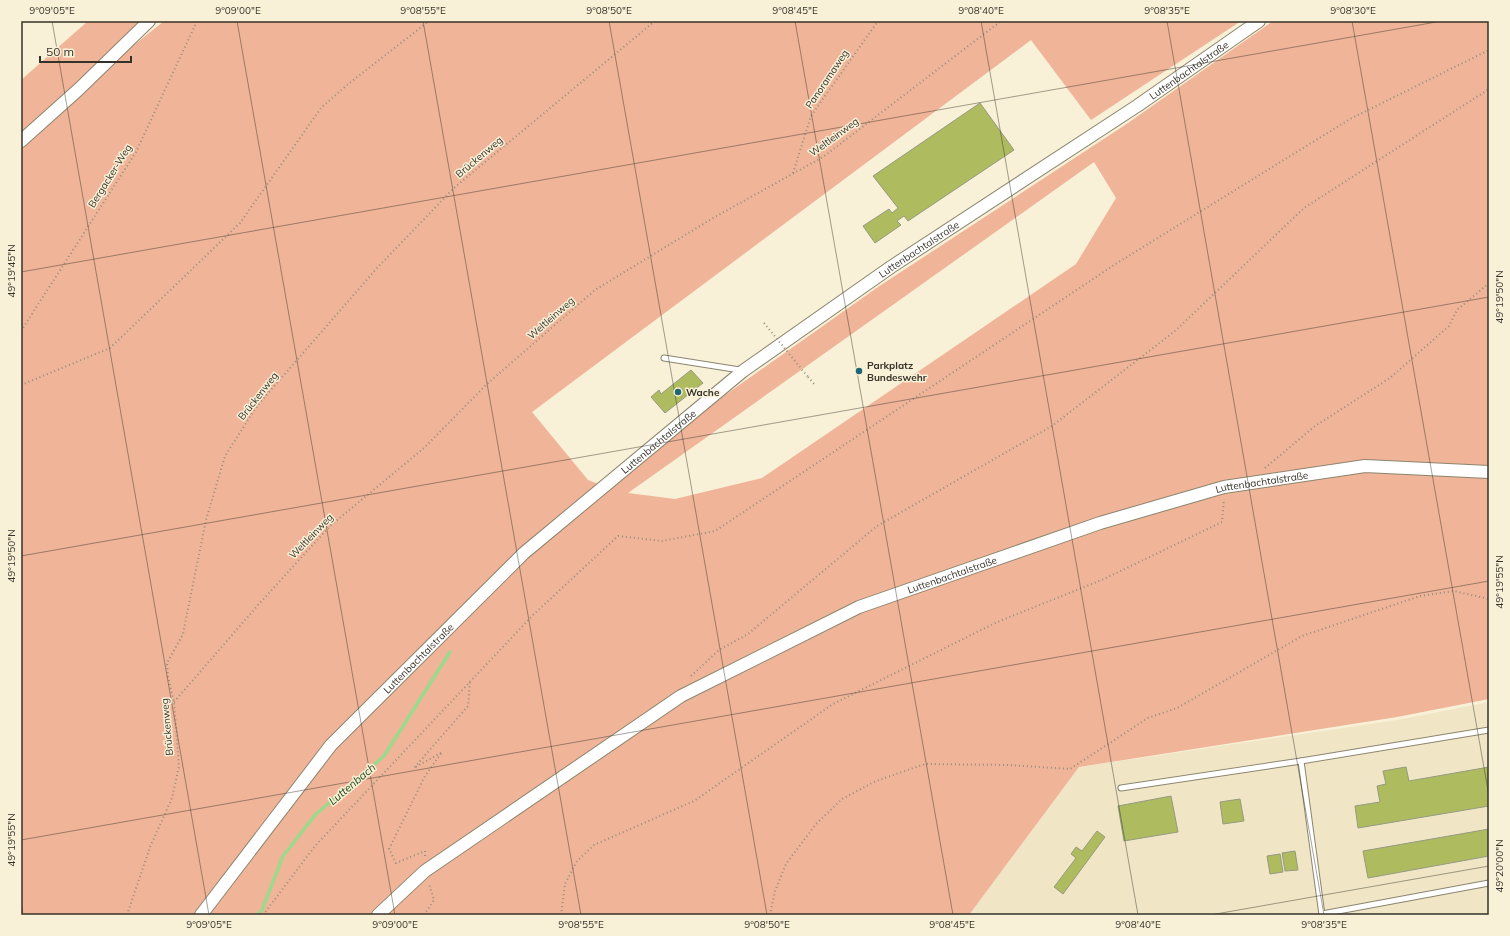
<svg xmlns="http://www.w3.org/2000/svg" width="1510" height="936" font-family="Mulish,sans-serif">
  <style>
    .built { fill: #f0e6c5 }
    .green { fill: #f0b498; fill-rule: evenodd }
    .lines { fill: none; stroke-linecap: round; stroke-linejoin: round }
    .stream { stroke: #9ed88d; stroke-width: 3.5 }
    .building { fill: #aebb5f; stroke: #969a82 }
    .service-casing { stroke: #8c856e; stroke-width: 7 }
    .tertiary-casing { stroke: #8c856e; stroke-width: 14 }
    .path { stroke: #948e7d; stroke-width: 2; stroke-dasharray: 1 3; stroke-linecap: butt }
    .service { stroke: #fff; stroke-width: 5 }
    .tertiary { stroke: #fff; stroke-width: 12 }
    .path-bridge { stroke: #948e7d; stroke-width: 2; stroke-dasharray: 1 3; stroke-linecap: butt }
    .ticks { fill: none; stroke: #353229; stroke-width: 1; stroke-opacity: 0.45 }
    .poi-dot { fill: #1c6771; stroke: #f8f0d7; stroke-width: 1.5 }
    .labels { text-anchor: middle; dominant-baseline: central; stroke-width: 3; stroke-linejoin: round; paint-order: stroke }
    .street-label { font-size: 10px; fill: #353229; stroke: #f8f0d7 }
    .poi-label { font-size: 10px; font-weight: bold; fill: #353229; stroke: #f8f0d7; text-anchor: start }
    .water-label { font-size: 11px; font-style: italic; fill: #234816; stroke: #f8f0d7 }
    .neatline { fill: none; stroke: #353229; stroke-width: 1.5 }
    .ticks-label { font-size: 10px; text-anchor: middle; fill: #353229 }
  </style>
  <rect width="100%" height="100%" fill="#f8f0d7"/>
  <polygon class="built" points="1489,702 1489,915 969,915 1079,767 1397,720"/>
  <path class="green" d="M88 21H142L82 87 164 21H1241L1091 120 1031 40 532 412 588 480 609 488 704 410 878 287 1128 123 1273 21H1489V699L1397 717 1079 767 969 915H21V80ZM1094 162 1116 198 1076 264 762 478 675 499 628 493Z"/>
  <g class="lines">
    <polyline class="stream" points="257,915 262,910 283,856 315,815 384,756 450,652"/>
  </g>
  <g class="building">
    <polygon points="980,103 1014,150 908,221 904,216 897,221 901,225 875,243 863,226 889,209 892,213 898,208 873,176"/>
    <polygon points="691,370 703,383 665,413 651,397 659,390 661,394"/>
    <polygon points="1406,767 1409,781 1489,767 1489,806 1358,828 1355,806 1380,802 1377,786 1386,784 1383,771"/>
    <polygon points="1171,796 1178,832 1124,841 1118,806"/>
    <polygon points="1240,799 1244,821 1223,824 1220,802"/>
    <polygon points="1489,829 1489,856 1368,878 1363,851"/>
    <polygon points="1097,831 1105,837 1063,894 1054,887 1076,858 1071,854 1076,847 1082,851"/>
    <polygon points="1295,851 1298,870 1285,871 1282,853"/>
    <polygon points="1280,854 1283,872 1270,874 1267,856"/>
  </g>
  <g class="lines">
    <g class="service-casing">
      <g id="service">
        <polyline points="664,358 740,370"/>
        <polyline points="1121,788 1301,761"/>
        <polyline points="1322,914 1489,883"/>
        <polyline points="1322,915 1301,761 1489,730"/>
      </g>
    </g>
    <g class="tertiary-casing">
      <g id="tertiary">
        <polyline points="21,141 79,89 149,21"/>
        <path id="s1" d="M201 915 331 745 524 553 743 371 891 267 1137 106 1259 21"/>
        <path id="s2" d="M378 915 425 871 681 696 859 607 1100 523 1224 487 1365 466 1489 472"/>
      </g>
    </g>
    <g class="path">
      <polyline points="793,173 811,116 878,21"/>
      <polyline points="21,331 136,152 197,21"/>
      <polyline points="808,377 816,386"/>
      <polyline points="21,385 110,348 240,223 321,108 347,85 429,21"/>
      <polyline points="1265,468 1315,426 1390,378 1449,326 1457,310 1489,283"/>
      <polyline points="691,676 719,650 748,634 877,526 1052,426 1175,331 1304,208 1489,89"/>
      <polyline points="174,702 258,605 330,526 424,448 487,384 595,290 713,218 823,157 1001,21"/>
      <polyline points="425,856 425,851 396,863 389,849 425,776 442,752 414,768 468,706 470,682"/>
      <polyline points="127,915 150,847 172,798 179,766 174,702 168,677 167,663 183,634 206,520 225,456 257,406 377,268 455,187 655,21"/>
      <polyline points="263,915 315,846 533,615 618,536 662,541 715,531 1114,265 1350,119 1489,50"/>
      <polyline points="424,915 434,900 429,884"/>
      <polyline points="561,915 565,884 577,861 594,845 694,801 833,704 995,623 1104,579 1222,522 1224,499"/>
      <polyline points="770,915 775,891 786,864 816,824 842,799 876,781 925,764 1008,765 1070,769 1148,718 1177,708 1302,636 1420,596 1454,591 1489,599"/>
    </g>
    <use href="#service" class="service"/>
    <use href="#tertiary" class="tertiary"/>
    <polyline class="path-bridge" points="764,323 808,377"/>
  </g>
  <path class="ticks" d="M52 21 209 915M237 21 395 915M423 21 581 915M609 21 767 915M795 21 953 915M981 21 1138 915M1167 21 1324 915M1352 21 1489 796M21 272 1442 21M21 556 1489 297M21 840 1489 581M21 901 23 915M1210 915 1489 866"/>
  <g class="poi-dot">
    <circle cx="859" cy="371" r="4"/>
    <circle cx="678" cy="392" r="4"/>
  </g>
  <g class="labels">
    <g class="street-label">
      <text stroke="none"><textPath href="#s1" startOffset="1309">Luttenbachtalstraße</textPath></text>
      <text transform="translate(827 79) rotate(-56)">Panoramaweg</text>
      <text transform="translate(834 137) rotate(-36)">Weltleinweg</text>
      <text transform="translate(479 157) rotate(-40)">Brückenweg</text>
      <text transform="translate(110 176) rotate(-58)">Bergacker-Weg</text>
      <text stroke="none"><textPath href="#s1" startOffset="985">Luttenbachtalstraße</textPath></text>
      <text transform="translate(551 318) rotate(-41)">Weltleinweg</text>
      <text transform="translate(258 396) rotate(-52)">Brückenweg</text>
      <text stroke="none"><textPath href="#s1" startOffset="661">Luttenbachtalstraße</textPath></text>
      <text stroke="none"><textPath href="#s2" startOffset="996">Luttenbachtalstraße</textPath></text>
      <text transform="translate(311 536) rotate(-46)">Weltleinweg</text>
      <text stroke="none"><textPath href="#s2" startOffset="672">Luttenbachtalstraße</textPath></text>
      <text stroke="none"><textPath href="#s1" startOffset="337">Luttenbachtalstraße</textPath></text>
      <text transform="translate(167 727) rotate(-95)">Brückenweg</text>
    </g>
    <g class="poi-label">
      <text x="867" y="365">Parkplatz<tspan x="867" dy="12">Bundeswehr</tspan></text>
      <text x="686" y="392">Wache</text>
    </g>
    <g class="water-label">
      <text transform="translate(352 784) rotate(-40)">Luttenbach</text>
    </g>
  </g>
  <rect width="1510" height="936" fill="none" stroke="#f8f0d7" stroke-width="44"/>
  <path d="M40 56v6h91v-6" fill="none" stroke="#353229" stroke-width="2"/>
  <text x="46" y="56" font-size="12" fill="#353229" stroke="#f8f0d7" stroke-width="3" paint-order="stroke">50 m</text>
  <rect x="22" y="22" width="1466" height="892" class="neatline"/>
  <g class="ticks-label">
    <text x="52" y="14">9°09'05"E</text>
    <text x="238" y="14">9°09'00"E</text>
    <text x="423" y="14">9°08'55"E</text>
    <text x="609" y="14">9°08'50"E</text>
    <text x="795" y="14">9°08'45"E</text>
    <text x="981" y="14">9°08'40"E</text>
    <text x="1167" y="14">9°08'35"E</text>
    <text x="1353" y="14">9°08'30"E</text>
    <text transform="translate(11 271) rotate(-90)" y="4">49°19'45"N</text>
    <text transform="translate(1499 297) rotate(-90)" y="4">49°19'50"N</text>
    <text transform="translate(11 556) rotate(-90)" y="4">49°19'50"N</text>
    <text transform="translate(1499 582) rotate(-90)" y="4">49°19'55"N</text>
    <text transform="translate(11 840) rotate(-90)" y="4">49°19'55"N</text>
    <text transform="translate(1499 866) rotate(-90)" y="4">49°20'00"N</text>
    <text x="209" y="928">9°09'05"E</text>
    <text x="395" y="928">9°09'00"E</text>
    <text x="581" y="928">9°08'55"E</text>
    <text x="767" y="928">9°08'50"E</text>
    <text x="952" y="928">9°08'45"E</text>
    <text x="1138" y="928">9°08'40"E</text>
    <text x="1324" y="928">9°08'35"E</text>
  </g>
</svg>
